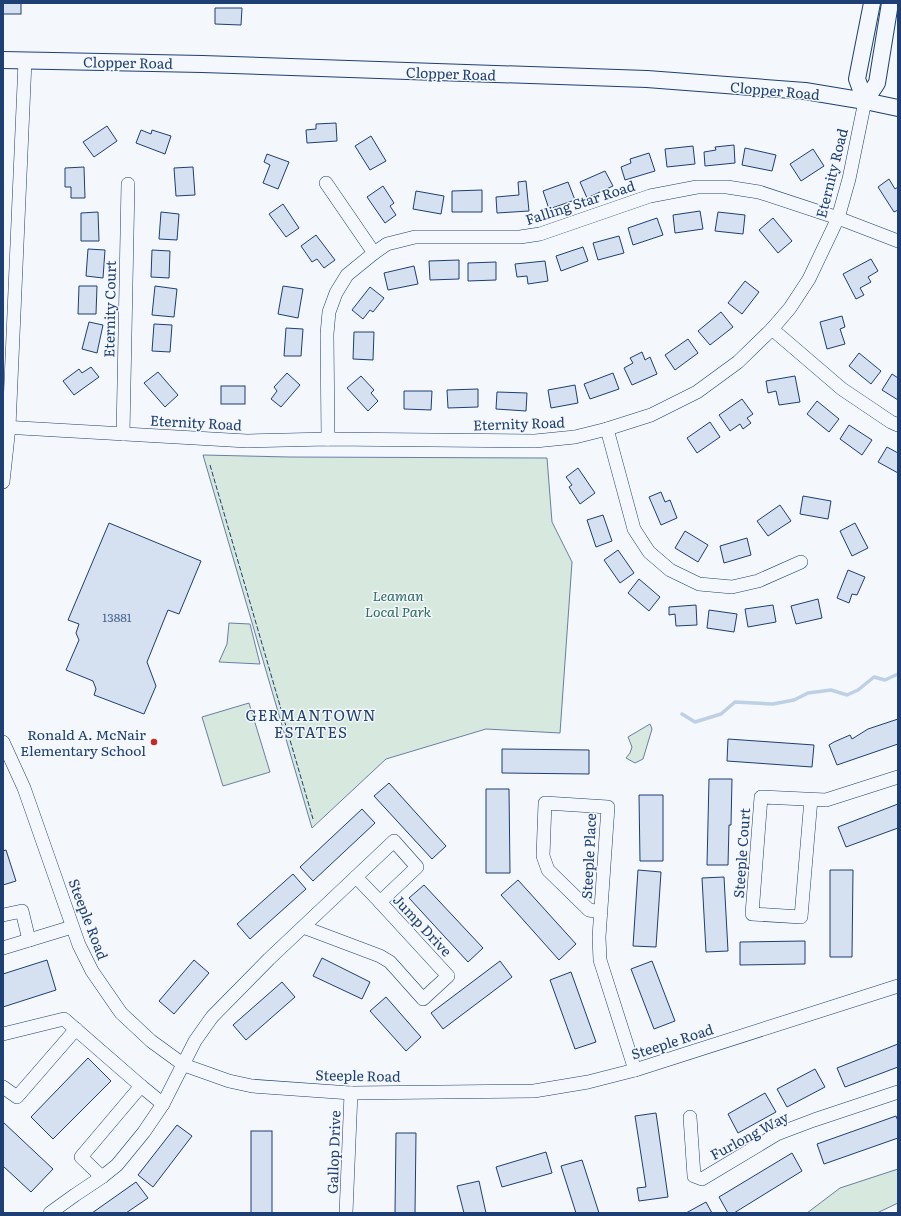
<svg xmlns="http://www.w3.org/2000/svg" width="901" height="1216" font-family="Literata,serif">
  <style>
    .green { fill: #d7e8df; stroke: #687fa3 }
    .lines { fill: none; stroke-linecap: round; stroke-linejoin: round }
    .stream { stroke: #bed0e5; stroke-width: 3.5 }
    .building { fill: #d5e0f0; stroke: #1d3f73 }
    .minor-casing { stroke: #1d3f73; stroke-width: 14 }
    .major-casing { stroke: #1d3f73; stroke-width: 18 }
    .minor { stroke: #f4f7fb; stroke-width: 13 }
    .major { stroke: #f4f7fb; stroke-width: 16 }
    .fence { stroke: #1d3f73; stroke-width: 1; stroke-dasharray: 5 2; stroke-linecap: butt }
    .poi-dot { fill: #c62828; stroke: #f4f7fb; stroke-width: 1.5 }
    .labels { text-anchor: middle; dominant-baseline: central; stroke-width: 3; stroke-linejoin: round; paint-order: stroke }
    .number-label { font-size: 12px; fill: #4b6792 }
    .street-label { font-size: 14px; fill: #1d3f73; stroke: #f4f7fb }
    .park-label { font-size: 14px; font-style: italic; fill: #2c6c60; stroke: #f4f7fb }
    .poi-label { font-size: 14px; fill: #1d3f73; stroke: #f4f7fb; text-anchor: end }
    .neighbourhood-label { font-size: 15px; letter-spacing: 1px; fill: #1d3f73; stroke: #f4f7fb }
  </style>
  <rect width="100%" height="100%" fill="#f4f7fb"/>
  <g class="green">
    <polygon points="203,455 289,457 547,458 552,522 572,562 560,733 486,729 386,759 312,828"/>
    <polygon points="229,623 250,624 260,664 219,662 227,644"/>
    <polygon points="249,703 270,772 223,786 202,717"/>
    <polygon points="650,724 652,729 643,759 635,763 626,758 630,753 632,747 628,737"/>
    <polygon points="898,1169 898,1203 877,1213 807,1213 840,1188"/>
  </g>
  <g class="lines">
    <polyline class="stream" points="682,714 695,722 721,714 735,702 773,704 794,700 808,693 831,690 847,695 858,690 874,677 885,680 898,674"/>
  </g>
  <g class="building">
    <rect x="3" y="3" width="18" height="11"/>
    <polygon points="215,8 242,8 241,25 215,24"/>
    <polygon points="336,123 337,141 307,143 306,130 316,129 316,124"/>
    <polygon points="107,126 117,141 94,157 83,142"/>
    <polygon points="141,130 151,134 152,130 171,136 165,154 136,143"/>
    <polygon points="371,136 386,161 370,170 355,146"/>
    <polygon points="734,145 735,163 705,166 704,152 716,150 715,147"/>
    <polygon points="693,146 695,164 667,167 665,149"/>
    <polygon points="745,148 776,155 772,171 742,165"/>
    <polygon points="813,149 824,166 801,181 790,164"/>
    <polygon points="649,153 655,171 625,180 621,167 631,163 630,159"/>
    <polygon points="267,154 289,162 278,189 263,183 270,165 264,162"/>
    <polygon points="84,167 85,198 71,198 71,187 65,187 65,168"/>
    <polygon points="193,167 195,195 176,196 174,168"/>
    <polygon points="605,171 613,186 587,198 580,182"/>
    <polygon points="889,179 895,189 898,187 898,210 894,212 878,187"/>
    <polygon points="526,181 529,211 497,213 496,197 519,195 518,182"/>
    <polygon points="568,182 575,200 549,209 543,191"/>
    <polygon points="383,186 394,203 390,206 396,215 385,223 367,197"/>
    <polygon points="482,190 482,212 452,212 452,191"/>
    <polygon points="416,191 444,196 441,214 413,209"/>
    <polygon points="283,204 299,228 286,237 269,214"/>
    <polygon points="700,211 703,229 675,233 673,215"/>
    <polygon points="98,212 99,241 81,241 81,213"/>
    <polygon points="161,212 179,214 177,240 159,239"/>
    <polygon points="718,212 745,215 743,234 715,231"/>
    <polygon points="657,218 663,235 633,245 628,228"/>
    <polygon points="773,218 792,241 778,253 759,230"/>
    <polygon points="316,235 335,260 324,268 317,259 312,262 301,246"/>
    <polygon points="619,236 624,253 598,260 593,243"/>
    <polygon points="583,247 588,261 561,271 556,256"/>
    <polygon points="88,249 105,250 103,278 86,276"/>
    <polygon points="152,250 170,251 169,278 151,277"/>
    <polygon points="871,259 878,271 868,277 871,282 860,288 864,295 856,299 843,274"/>
    <polygon points="459,260 459,279 430,280 429,261"/>
    <polygon points="545,261 548,281 528,284 527,276 517,277 515,264"/>
    <polygon points="496,262 496,280 468,281 468,263"/>
    <polygon points="414,266 418,284 388,290 384,273"/>
    <polygon points="745,281 759,292 742,314 728,303"/>
    <polygon points="79,286 97,286 96,314 78,314"/>
    <polygon points="155,286 177,289 174,317 152,315"/>
    <polygon points="283,286 303,289 298,318 278,314"/>
    <polygon points="370,287 384,298 373,312 370,310 363,319 352,310"/>
    <polygon points="721,312 733,327 710,345 698,331"/>
    <polygon points="842,316 845,327 840,329 845,344 827,349 820,322"/>
    <polygon points="89,322 103,325 97,353 82,349"/>
    <polygon points="154,324 172,325 170,352 152,351"/>
    <polygon points="286,328 303,329 301,356 284,356"/>
    <polygon points="354,332 374,332 373,360 353,359"/>
    <polygon points="688,339 698,353 675,370 665,355"/>
    <polygon points="642,352 645,360 650,357 657,374 632,385 624,368 633,363 630,358"/>
    <polygon points="859,353 881,371 871,384 849,366"/>
    <polygon points="91,367 99,377 74,395 63,381 79,369 82,373"/>
    <polygon points="158,372 178,395 165,407 144,383"/>
    <polygon points="287,373 300,385 281,407 271,399 277,391 274,387"/>
    <polygon points="613,373 619,389 590,399 584,384"/>
    <polygon points="892,374 898,378 898,400 882,390"/>
    <polygon points="361,376 374,390 371,393 378,401 368,411 347,388"/>
    <polygon points="795,376 800,402 779,405 776,391 768,393 766,381"/>
    <polygon points="575,385 578,403 551,408 548,390"/>
    <rect x="221" y="386" width="24" height="18"/>
    <polygon points="478,389 478,407 448,408 447,390"/>
    <polygon points="404,391 432,391 431,410 404,409"/>
    <polygon points="497,392 527,393 526,411 496,409"/>
    <polygon points="742,399 753,414 747,418 751,423 743,429 740,424 730,431 719,415"/>
    <polygon points="817,401 839,419 829,432 807,414"/>
    <polygon points="710,422 720,437 697,453 687,438"/>
    <polygon points="849,425 872,440 862,455 840,439"/>
    <polygon points="887,447 898,453 898,473 878,462"/>
    <polygon points="578,468 595,493 580,504 569,487 572,485 566,477"/>
    <polygon points="661,492 665,502 670,500 677,518 661,525 649,497"/>
    <polygon points="803,496 831,501 828,519 800,514"/>
    <polygon points="780,505 791,521 768,536 757,521"/>
    <polygon points="603,515 612,541 596,547 587,520"/>
    <polygon points="109,523 201,561 179,614 168,610 147,662 156,686 144,714 94,695 96,689 93,681 66,670 79,640 76,633 79,624 68,620"/>
    <polygon points="855,523 868,548 852,556 840,531"/>
    <polygon points="685,531 708,545 698,562 675,548"/>
    <polygon points="747,538 751,555 724,563 720,546"/>
    <polygon points="618,550 634,573 620,583 604,560"/>
    <polygon points="848,570 865,577 857,595 852,594 849,603 837,598"/>
    <polygon points="639,579 660,597 649,611 628,593"/>
    <polygon points="818,599 822,618 796,624 791,606"/>
    <polygon points="696,605 697,625 676,626 675,614 669,615 669,607"/>
    <polygon points="773,605 776,622 748,627 745,609"/>
    <polygon points="709,610 737,614 734,632 707,628"/>
    <polygon points="898,719 898,744 837,765 829,745 834,742 850,735 852,739 868,729"/>
    <polygon points="728,739 814,745 812,767 727,761"/>
    <polygon points="502,749 589,750 589,774 502,773"/>
    <polygon points="709,779 732,779 731,825 729,825 728,865 707,865"/>
    <polygon points="389,783 446,846 432,859 374,796"/>
    <polygon points="486,789 509,789 510,873 486,873"/>
    <polygon points="639,795 663,795 663,861 640,861"/>
    <polygon points="898,804 898,828 846,847 838,827"/>
    <polygon points="362,809 375,823 313,881 300,867"/>
    <polygon points="6,850 16,881 3,885 3,851"/>
    <polygon points="638,870 661,872 656,947 633,946"/>
    <polygon points="830,870 853,870 852,957 830,957"/>
    <polygon points="293,874 306,889 250,939 237,924"/>
    <polygon points="724,877 728,951 706,952 702,878"/>
    <polygon points="518,880 576,944 559,960 501,895"/>
    <polygon points="424,885 483,948 468,962 409,898"/>
    <polygon points="805,941 805,964 740,965 740,942"/>
    <polygon points="322,958 370,982 362,999 313,976"/>
    <polygon points="47,960 56,990 3,1007 3,974"/>
    <polygon points="194,960 209,973 174,1014 159,1001"/>
    <polygon points="500,961 512,977 443,1029 431,1013"/>
    <polygon points="652,961 675,1021 654,1029 631,969"/>
    <polygon points="571,972 596,1042 575,1049 550,980"/>
    <polygon points="282,982 295,997 246,1040 233,1025"/>
    <polygon points="386,997 421,1037 406,1051 370,1011"/>
    <polygon points="898,1044 898,1067 845,1087 837,1068"/>
    <polygon points="88,1058 111,1081 53,1139 31,1117"/>
    <polygon points="815,1069 825,1087 787,1107 777,1089"/>
    <polygon points="765,1093 776,1112 738,1133 728,1114"/>
    <polygon points="656,1113 668,1197 639,1201 637,1188 646,1187 635,1116"/>
    <polygon points="896,1116 898,1121 898,1138 824,1164 817,1144"/>
    <polygon points="3,1122 53,1169 31,1192 3,1166"/>
    <polygon points="177,1125 192,1136 153,1187 138,1175"/>
    <rect x="251" y="1131" width="21" height="82"/>
    <polygon points="396,1133 416,1133 415,1213 395,1213"/>
    <polygon points="546,1152 552,1173 502,1187 496,1167"/>
    <polygon points="792,1153 802,1171 734,1213 728,1213 719,1197"/>
    <polygon points="582,1160 599,1213 576,1213 561,1166"/>
    <polygon points="479,1181 486,1213 464,1213 457,1186"/>
    <polygon points="136,1182 148,1198 126,1213 92,1213"/>
    <polygon points="706,1202 712,1213 686,1213"/>
  </g>
  <g class="lines">
    <g class="minor-casing">
      <g id="minor">
        <polyline points="326,183 374,253"/>
        <polyline points="772,329 842,389 891,422 898,425"/>
        <polyline points="3,427 247,441 328,439 535,441 575,437 607,429 651,415 697,392 738,362 772,329 790,308 809,279 838,218 849,179 865,101"/>
        <polyline points="607,429 634,529 649,552 670,570 699,584 732,587 758,581 801,562"/>
        <polyline points="123,434 128,184"/>
        <polyline points="328,439 327,334 329,312 336,293 347,275 374,253 387,244 415,237 520,237 540,234 650,196 697,187 727,187 759,192 838,218 898,241"/>
        <polyline points="3,482 9,427 25,61"/>
        <polyline points="3,742 24,788 79,945 92,971 121,1013 151,1041 184,1065 229,1081 252,1086 351,1093 534,1091 588,1082 635,1070 898,986"/>
        <polyline points="811,799 801,917 752,914 761,797 826,800 898,777"/>
        <polyline points="356,877 380,902"/>
        <polyline points="601,912 589,910 548,870 543,856 545,803 608,807 599,937 600,960 635,1070"/>
        <polyline points="3,915 22,911 29,940"/>
        <polyline points="3,948 72,927"/>
        <polyline points="3,1034 64,1019 141,1086"/>
        <polyline points="3,1087 17,1097 76,1029"/>
        <polyline points="690,1117 694,1176 702,1179 777,1134 814,1120 898,1092"/>
        <polyline points="102,1177 81,1157 141,1086 163,1104"/>
        <polyline points="50,1213 75,1195 102,1177 117,1165 144,1132 163,1104 195,1041 212,1017 269,959 394,841 417,867 380,902 448,976 423,999 390,962 380,956 303,927"/>
        <polyline points="346,1213 351,1093"/>
      </g>
    </g>
    <g class="major-casing">
      <g id="major">
        <polyline points="3,60 202,64 647,79 805,91 865,101 898,108"/>
        <polyline points="865,101 877,83 890,3"/>
        <polyline points="865,101 857,79 872,3"/>
      </g>
    </g>
    <use href="#minor" class="minor"/>
    <use href="#major" class="major"/>
    <polyline class="fence" points="210,465 313,819"/>
  </g>
  <circle class="poi-dot" cx="154" cy="742" r="4"/>
  <g class="labels">
    <g class="number-label">
      <text x="117" y="617">13881</text>
    </g>
    <g class="street-label">
      <text transform="translate(128 62) rotate(1)">Clopper Road</text>
      <text transform="translate(451 73) rotate(2)">Clopper Road</text>
      <text transform="translate(775 90) rotate(5)">Clopper Road</text>
      <text transform="translate(831 173) rotate(-76)">Eternity Road</text>
      <text transform="translate(580 202) rotate(-18)">Falling Star Road</text>
      <text transform="translate(109 309) rotate(-89)">Eternity Court</text>
      <text transform="translate(196 422) rotate(3)">Eternity Road</text>
      <text transform="translate(519 423) rotate(-2)">Eternity Road</text>
      <text transform="translate(741 853) rotate(-86)">Steeple Court</text>
      <text transform="translate(588 856) rotate(-87)">Steeple Place</text>
      <text transform="translate(89 919) rotate(69)">Steeple Road</text>
      <text transform="translate(423 925) rotate(47)">Jump Drive</text>
      <text transform="translate(672 1041) rotate(-18)">Steeple Road</text>
      <text transform="translate(358 1075) rotate(1)">Steeple Road</text>
      <text transform="translate(749 1135) rotate(-28)">Furlong Way</text>
      <text transform="translate(333 1152) rotate(-88)">Gallop Drive</text>
    </g>
    <g class="park-label">
      <text x="398" y="595">Leaman<tspan x="398" dy="16">Local Park</tspan></text>
    </g>
    <g class="poi-label">
      <text x="146" y="734">Ronald A. McNair<tspan x="146" dy="16">Elementary School</tspan></text>
    </g>
    <g class="neighbourhood-label">
      <text x="311" y="714">GERMANTOWN<tspan x="311" dy="17">ESTATES</tspan></text>
    </g>
  </g>
  <rect width="901" height="1216" fill="none" stroke="#1d3f73" stroke-width="8"/>
</svg>
